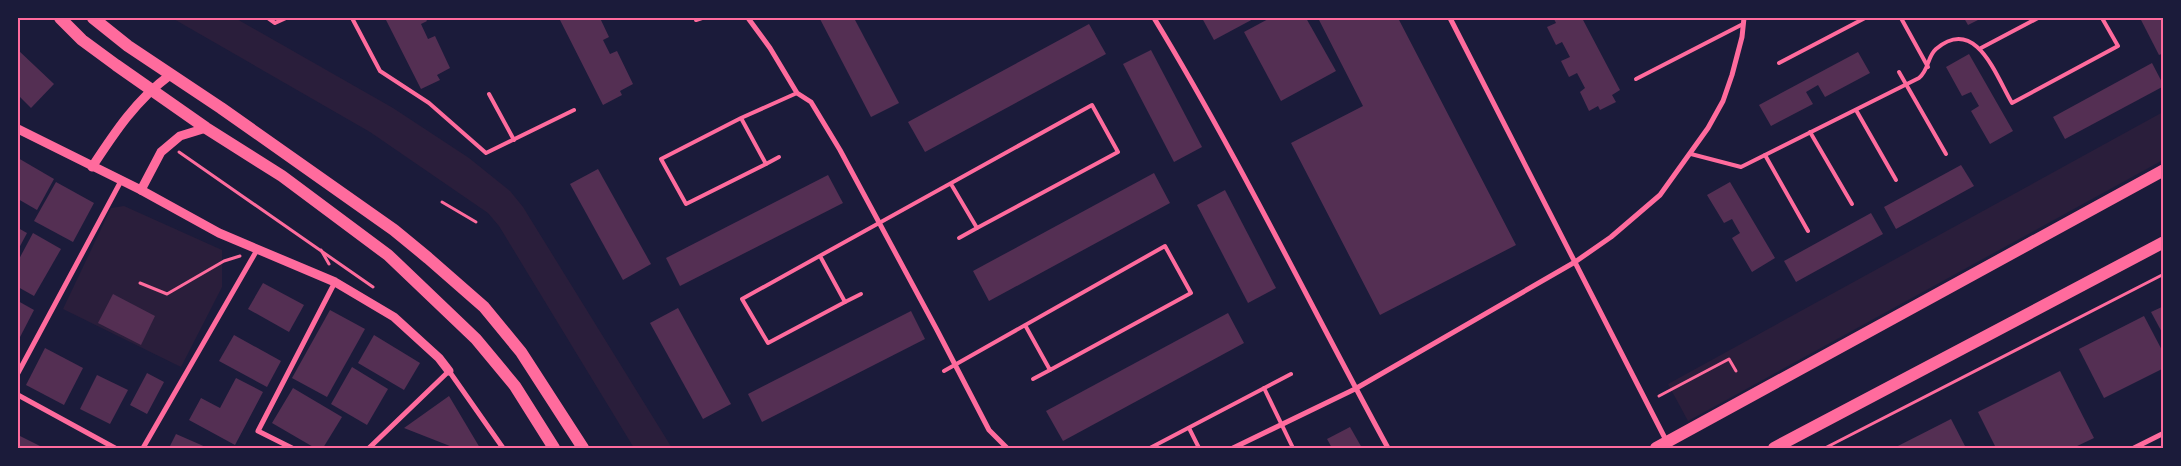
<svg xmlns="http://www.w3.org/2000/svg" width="2181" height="466" font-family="'Source Sans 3',sans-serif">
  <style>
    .green { fill: #2a1e3b }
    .building { fill: #542f53 }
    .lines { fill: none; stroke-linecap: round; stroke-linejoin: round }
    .path { stroke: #ff6b9d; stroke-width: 3 }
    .service { stroke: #ff6b9d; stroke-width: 4 }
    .minor { stroke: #ff6b9d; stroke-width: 5 }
    .tertiary { stroke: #ff6b9d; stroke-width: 9 }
    .primary { stroke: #ff6b9d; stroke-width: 12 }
    .neatline { fill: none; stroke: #ff6b9d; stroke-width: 2 }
  </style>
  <rect width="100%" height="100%" fill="#1b1b3a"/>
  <g class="green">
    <polygon points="172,18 235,18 393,108 469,158 510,191 523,207 672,448 634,448 499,226 488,213 370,132"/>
    <polygon points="2163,112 2163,160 1688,421 1668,384"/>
    <polygon points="124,206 222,250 222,287 181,367 63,309 111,208"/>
  </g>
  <g class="building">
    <polygon points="385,18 425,18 427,21 421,24 428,39 435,36 450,68 437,75 440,80 421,89"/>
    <polygon points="559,18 600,18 609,37 603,40 610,54 617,51 633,84 620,91 622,95 603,105"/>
    <polygon points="823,18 854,18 899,103 871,117 820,19"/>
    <polygon points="1202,18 1255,18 1214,40"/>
    <polygon points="1270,18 1306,18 1336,71 1281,101 1244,32"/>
    <polygon points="1318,18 1398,18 1516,245 1380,315 1291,143 1363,106"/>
    <polygon points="1557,18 1582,18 1620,90 1612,95 1616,102 1600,110 1598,106 1589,111 1580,92 1585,88 1577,73 1569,77 1561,61 1570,57 1562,42 1556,45 1547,27 1556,23 1554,19"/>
    <polygon points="1964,18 1982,18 1968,25"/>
    <polygon points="2140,18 2164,18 2164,53 2159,55"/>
    <polygon points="1089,24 1106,54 925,152 908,122"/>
    <polygon points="18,50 54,84 31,108 18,95"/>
    <polygon points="1151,50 1202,147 1174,162 1123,64"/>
    <polygon points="1858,52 1870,73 1825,97 1818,85 1806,92 1813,104 1771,126 1759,105"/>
    <polygon points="1969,54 2013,131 1990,144 1971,111 1979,106 1971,92 1962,96 1946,67"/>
    <polygon points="2152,63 2164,86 2065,139 2053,117"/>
    <polygon points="18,158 54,179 37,210 18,199"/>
    <polygon points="1961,165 1974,186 1896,229 1884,207"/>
    <polygon points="598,169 651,264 623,280 570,184"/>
    <polygon points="1154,173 1170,203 989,301 973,271"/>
    <polygon points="828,175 843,203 680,286 666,258"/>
    <polygon points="56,182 94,203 73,242 34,221"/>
    <polygon points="1730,182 1775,258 1752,272 1732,238 1740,233 1732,219 1724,223 1707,195"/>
    <polygon points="1225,190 1276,288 1248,303 1197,205"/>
    <polygon points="1871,213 1883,234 1796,282 1784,261"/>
    <polygon points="18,228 27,233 18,250"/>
    <polygon points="33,233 61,249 34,296 18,287 18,261"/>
    <polygon points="263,283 304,305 289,332 248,309"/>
    <polygon points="113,294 155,316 141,345 98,323"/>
    <polygon points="18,301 34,310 18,341"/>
    <polygon points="2164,306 2164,336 2151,312"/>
    <polygon points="678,308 731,404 703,419 650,323"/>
    <polygon points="330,310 365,329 327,397 292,378"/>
    <polygon points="911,311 925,339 762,422 748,394"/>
    <polygon points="1228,313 1244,343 1063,441 1046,411"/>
    <polygon points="2144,316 2164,354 2164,368 2104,398 2079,349"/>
    <polygon points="234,335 281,361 267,387 219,361"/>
    <polygon points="374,335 420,363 404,390 358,363"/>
    <polygon points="45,348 83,368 64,405 26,385"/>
    <polygon points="352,367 388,389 367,425 331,404"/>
    <polygon points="2060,371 2094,438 2073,448 1996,448 1978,412"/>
    <polygon points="147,373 164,382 147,414 130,405"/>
    <polygon points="97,375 128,390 110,424 80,409"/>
    <polygon points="236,378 263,392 235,445 189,420 201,398 220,408"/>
    <polygon points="293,388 342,417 323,448 315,448 272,423"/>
    <polygon points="449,396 480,448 455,448 404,428"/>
    <polygon points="1951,419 1966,448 1894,448"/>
    <polygon points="1350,427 1362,448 1332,448 1327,439"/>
    <polygon points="176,434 208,448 169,448"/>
    <polygon points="18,435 44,448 18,448"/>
  </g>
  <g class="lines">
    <g class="path">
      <polyline points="179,152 373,287"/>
      <polyline points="442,202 476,222"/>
      <polyline points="321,250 329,264"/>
      <polyline points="140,283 167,294 224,261 240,256"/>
      <polyline points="1659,396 1729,359 1736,371"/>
      <polyline points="1825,448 2164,274"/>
    </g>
    <g class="service">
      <polyline points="268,18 275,23 286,18"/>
      <polyline points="352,18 380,71 429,103 486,153 574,110"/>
      <polyline points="1901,18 1928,67"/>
      <polyline points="696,20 702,18"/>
      <polyline points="1981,48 2038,18"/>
      <polyline points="1779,63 1865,18"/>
      <polyline points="1899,72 1946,154"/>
      <polyline points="1636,79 1743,24"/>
      <polyline points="489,94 514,140"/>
      <polyline points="1856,110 1896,180"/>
      <polyline points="741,118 766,164 686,204 661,159 741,118 797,93"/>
      <polyline points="1810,132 1852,204"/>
      <path d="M1691 154 1741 167 1919 78C1929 70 1927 57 1936 49 1976 15 1996 76 2012 103L2118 46 2102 18"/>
      <polyline points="1765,155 1808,231"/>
      <polyline points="766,164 779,157"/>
      <polyline points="959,238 977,228"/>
      <polyline points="820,256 845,302 768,343 742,299 1092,105 1118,152 977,228 951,184"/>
      <polyline points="845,302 861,294"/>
      <polyline points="944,371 1165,246 1191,293 1050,370 1025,325"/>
      <polyline points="1033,379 1050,370"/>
      <polyline points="1264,388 1293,448"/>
      <polyline points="1189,428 1199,448"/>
      <polyline points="1150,448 1291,374"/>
    </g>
    <g class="minor">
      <polyline points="748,18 770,48 797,93 811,102 840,150 937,330 989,430 1007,448"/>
      <path d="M1154 18C1239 158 1310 305 1388 448"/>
      <polyline points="1450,18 1670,448"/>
      <polyline points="18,373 121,181"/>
      <polyline points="18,395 115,448"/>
      <polyline points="143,448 257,250"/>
      <polyline points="292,448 258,431 335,282"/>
      <polyline points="369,448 449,371 503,448"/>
      <polyline points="1233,448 1355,389 1575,262 1611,237 1660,195 1708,128 1723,101 1732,75 1742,37 1744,18"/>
      <polyline points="2134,448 2164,433"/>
    </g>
    <g class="tertiary">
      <polyline points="18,129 141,190 219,233 335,282 394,317 439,358 449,371"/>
      <path d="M92 167C115 132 136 100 170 75"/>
      <polyline points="141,190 161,152 180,136 206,128"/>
    </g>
    <g class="primary">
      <polyline points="60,18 82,40 116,65 206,128 282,176 388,255 476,339 515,386 554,448"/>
      <polyline points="93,18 128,46 221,108 394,230 428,258 484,307 521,352 583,448"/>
      <polyline points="1656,448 2164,170"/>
      <polyline points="1774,448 2164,242"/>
    </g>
  </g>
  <rect width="2181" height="466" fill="none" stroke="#1b1b3a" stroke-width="38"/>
  <rect x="19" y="19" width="2143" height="428" class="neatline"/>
</svg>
